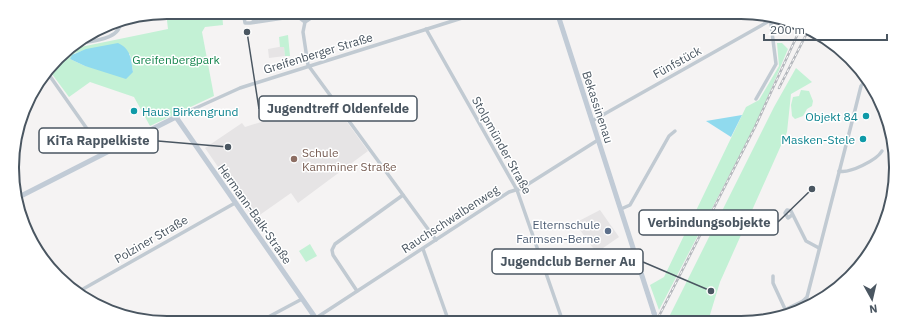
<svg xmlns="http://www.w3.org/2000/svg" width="908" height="335" font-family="'IBM Plex Sans',sans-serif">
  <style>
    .education { fill: #e6e4e5 }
    .green { fill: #c3f1d5; fill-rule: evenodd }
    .water { fill: #90daee }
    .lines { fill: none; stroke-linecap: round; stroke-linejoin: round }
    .street { stroke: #c1cad2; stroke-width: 3.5 }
    .secondary { stroke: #c1cbd6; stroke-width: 5 }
    .rail-casing { stroke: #b5b8bd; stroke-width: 2.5 }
    .rail { stroke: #fff; stroke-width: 1; stroke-dasharray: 3; stroke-linecap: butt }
    .secondary-bridge { stroke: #c1cbd6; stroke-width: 5 }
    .culture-dot { fill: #0f9aa8; stroke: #fff; stroke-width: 1.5 }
    .education-dot { fill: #8d6e63; stroke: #fff; stroke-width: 1.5 }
    .service-dot { fill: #5c6f8a; stroke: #fff; stroke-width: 1.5 }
    .labels { text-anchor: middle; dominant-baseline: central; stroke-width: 3; stroke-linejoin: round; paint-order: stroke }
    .street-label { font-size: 12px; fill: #4a5661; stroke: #fff }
    .park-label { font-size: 12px; fill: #17864f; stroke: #fff }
    .culture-label { font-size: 12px; fill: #0d838f; stroke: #fff; text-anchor: end }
    .education-label { font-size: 12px; fill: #785e54; stroke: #fff; text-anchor: start }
    .service-label { font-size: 12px; fill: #4e5e75; stroke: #fff; text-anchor: end }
    .rim { fill: none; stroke: #4a5661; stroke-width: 2 }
    .leader { fill: none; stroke: #4a5661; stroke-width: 1.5 }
    .callout-dot { fill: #4a5661; stroke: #fff; stroke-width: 1.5 }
    .callout { fill: #fff; stroke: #4a5661; stroke-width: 1.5 }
    .callout-label { font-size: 13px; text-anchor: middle; font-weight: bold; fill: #4a5661 }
  </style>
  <rect width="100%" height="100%" fill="#f5f3f3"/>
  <g class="education">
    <polygon points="284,46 285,56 269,58 268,49"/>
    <polygon points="331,100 368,151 298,203 291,193 254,219 205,148 242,123 245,127"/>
    <polygon points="600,210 619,237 603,248 604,252 598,255 575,223"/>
  </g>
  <g class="green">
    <path d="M166 12H222L223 25 205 27 202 32 214 96 150 126 134 97 90 82 69 97 49 70 66 50 168 29ZM99 47 130 54 133 72 85 66 70 59 75 53Z"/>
    <polygon points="288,35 290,56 285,56 284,47 280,47 279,37"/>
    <polygon points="777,43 782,43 788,49 758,120 659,310 650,285 664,277 746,107 759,100 779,66"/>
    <polygon points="796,68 812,82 791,94 787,132 720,282 709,318 701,322 675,322 669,317 774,107"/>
    <polygon points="801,90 809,91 813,101 812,106 807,109 803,116 795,119 792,116 791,105 793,97 799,96"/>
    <polygon points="310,244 317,256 306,262 299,251"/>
  </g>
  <g class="water">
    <path d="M118 43C131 49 131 59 133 72L126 79 85 66 70 59 72 55 86 49Z"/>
    <polygon points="742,115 731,137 706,121"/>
  </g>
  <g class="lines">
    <g class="street">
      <polyline points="320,12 305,22 303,32 308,65 436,240"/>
      <polyline points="257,22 247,15 244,17 245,23 250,23 297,16 305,22"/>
      <polyline points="426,29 517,190 563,322"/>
      <path d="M76 44C91 41 123 40 120 20"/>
      <polyline points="47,72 104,153"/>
      <polyline points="756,99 776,64 770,16"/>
      <polyline points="176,117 240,88 481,12"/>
      <polyline points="592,121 771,20"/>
      <path d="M839 171C849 174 877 160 882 151"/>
      <polyline points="621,209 630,205 669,136 675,131"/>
      <polyline points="792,215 788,218 785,213 787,210 791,211 806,241 819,248"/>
      <polyline points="423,249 449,322"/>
      <polyline points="773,276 773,283 785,309"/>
      <polyline points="849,277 879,234"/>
      <polyline points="357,291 333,255 332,250 335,244 403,195"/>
      <polyline points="76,293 235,203"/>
      <polyline points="803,301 812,305"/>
      <polyline points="316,318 509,192 522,188 598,140"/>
      <polyline points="501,322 508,321"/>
      <polyline points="760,322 803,301 807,297 854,114 861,86 866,80"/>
      <polyline points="257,323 302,299"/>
    </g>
    <g class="secondary">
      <polyline points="557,12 654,313"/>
      <polyline points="15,199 176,117 319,323"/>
    </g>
    <g class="rail-casing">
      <g id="rail">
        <polyline points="779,88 808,31"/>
        <polyline points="656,322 755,127 801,27"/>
      </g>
    </g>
    <use href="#rail" class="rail"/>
    <polyline class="secondary-bridge" points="654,313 657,322"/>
  </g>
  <g class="culture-dot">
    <circle cx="134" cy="111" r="4"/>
    <circle cx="866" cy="116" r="4"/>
    <circle cx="863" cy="139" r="4"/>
  </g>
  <circle class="education-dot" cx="294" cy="159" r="4"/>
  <circle class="service-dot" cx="608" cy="231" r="4"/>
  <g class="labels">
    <g class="street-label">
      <text transform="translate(318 53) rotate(-17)">Greifenberger Straße</text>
      <text transform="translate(677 62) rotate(-29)">Fünfstück</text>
      <text transform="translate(598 107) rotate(72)">Bekassinenau</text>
      <text transform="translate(502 145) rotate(61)">Stolpmünder Straße</text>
      <text transform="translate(255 214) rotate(55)">Hermann-Balk-Straße</text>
      <text transform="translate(450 219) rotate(-33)">Rauchschwalbenweg</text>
      <text transform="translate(151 239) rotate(-30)">Polziner Straße</text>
    </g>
    <g class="park-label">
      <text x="176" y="59">Greifenbergpark</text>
    </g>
    <g class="culture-label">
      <text x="142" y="111" text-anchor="start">Haus Birkengrund</text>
      <text x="858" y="116">Objekt 84</text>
      <text x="855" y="139">Masken-Stele</text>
    </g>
    <g class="education-label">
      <text x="302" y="152">Schule<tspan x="302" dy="14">Kamminer Straße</tspan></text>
    </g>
    <g class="service-label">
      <text x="600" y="224">Elternschule<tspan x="600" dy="14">Farmsen-Berne</tspan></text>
    </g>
  </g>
  <path d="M0 0H908V335H0ZM167 19H741A148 148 0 0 1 889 167V168A148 148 0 0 1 741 316H167A148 148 0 0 1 19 168V167A148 148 0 0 1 167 19Z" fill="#fff" fill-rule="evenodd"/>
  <path class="rim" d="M167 19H741A148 148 0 0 1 889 167V168A148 148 0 0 1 741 316H167A148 148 0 0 1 19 168V167A148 148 0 0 1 167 19Z"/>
  <path class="leader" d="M247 32L259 109M228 147L158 141M812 189L778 222M711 291L643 262"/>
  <g class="callout-dot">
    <circle cx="247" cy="32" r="4"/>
    <circle cx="228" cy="147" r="4"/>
    <circle cx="812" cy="189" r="4"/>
    <circle cx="711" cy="291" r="4"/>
  </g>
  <g class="callout">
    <rect x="259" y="96" width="158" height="25" rx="4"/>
    <rect x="39" y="128" width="119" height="25" rx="4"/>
    <rect x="639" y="210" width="139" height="25" rx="4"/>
    <rect x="492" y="249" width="151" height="25" rx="4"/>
  </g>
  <g class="callout-label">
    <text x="338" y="113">Jugendtreff Oldenfelde</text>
    <text x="98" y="145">KiTa Rappelkiste</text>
    <text x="709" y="227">Verbindungsobjekte</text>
    <text x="568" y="266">Jugendclub Berner Au</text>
  </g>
  <g transform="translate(872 299) rotate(172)" stroke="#ffffff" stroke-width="3" paint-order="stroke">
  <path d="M0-3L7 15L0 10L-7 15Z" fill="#4a5661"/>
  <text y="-6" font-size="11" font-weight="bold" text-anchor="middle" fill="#4a5661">N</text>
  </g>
  <path d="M764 34v6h123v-6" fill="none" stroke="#4a5661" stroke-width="2"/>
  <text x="770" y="34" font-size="12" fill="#4a5661" stroke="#ffffff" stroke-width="3" paint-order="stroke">200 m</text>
</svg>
